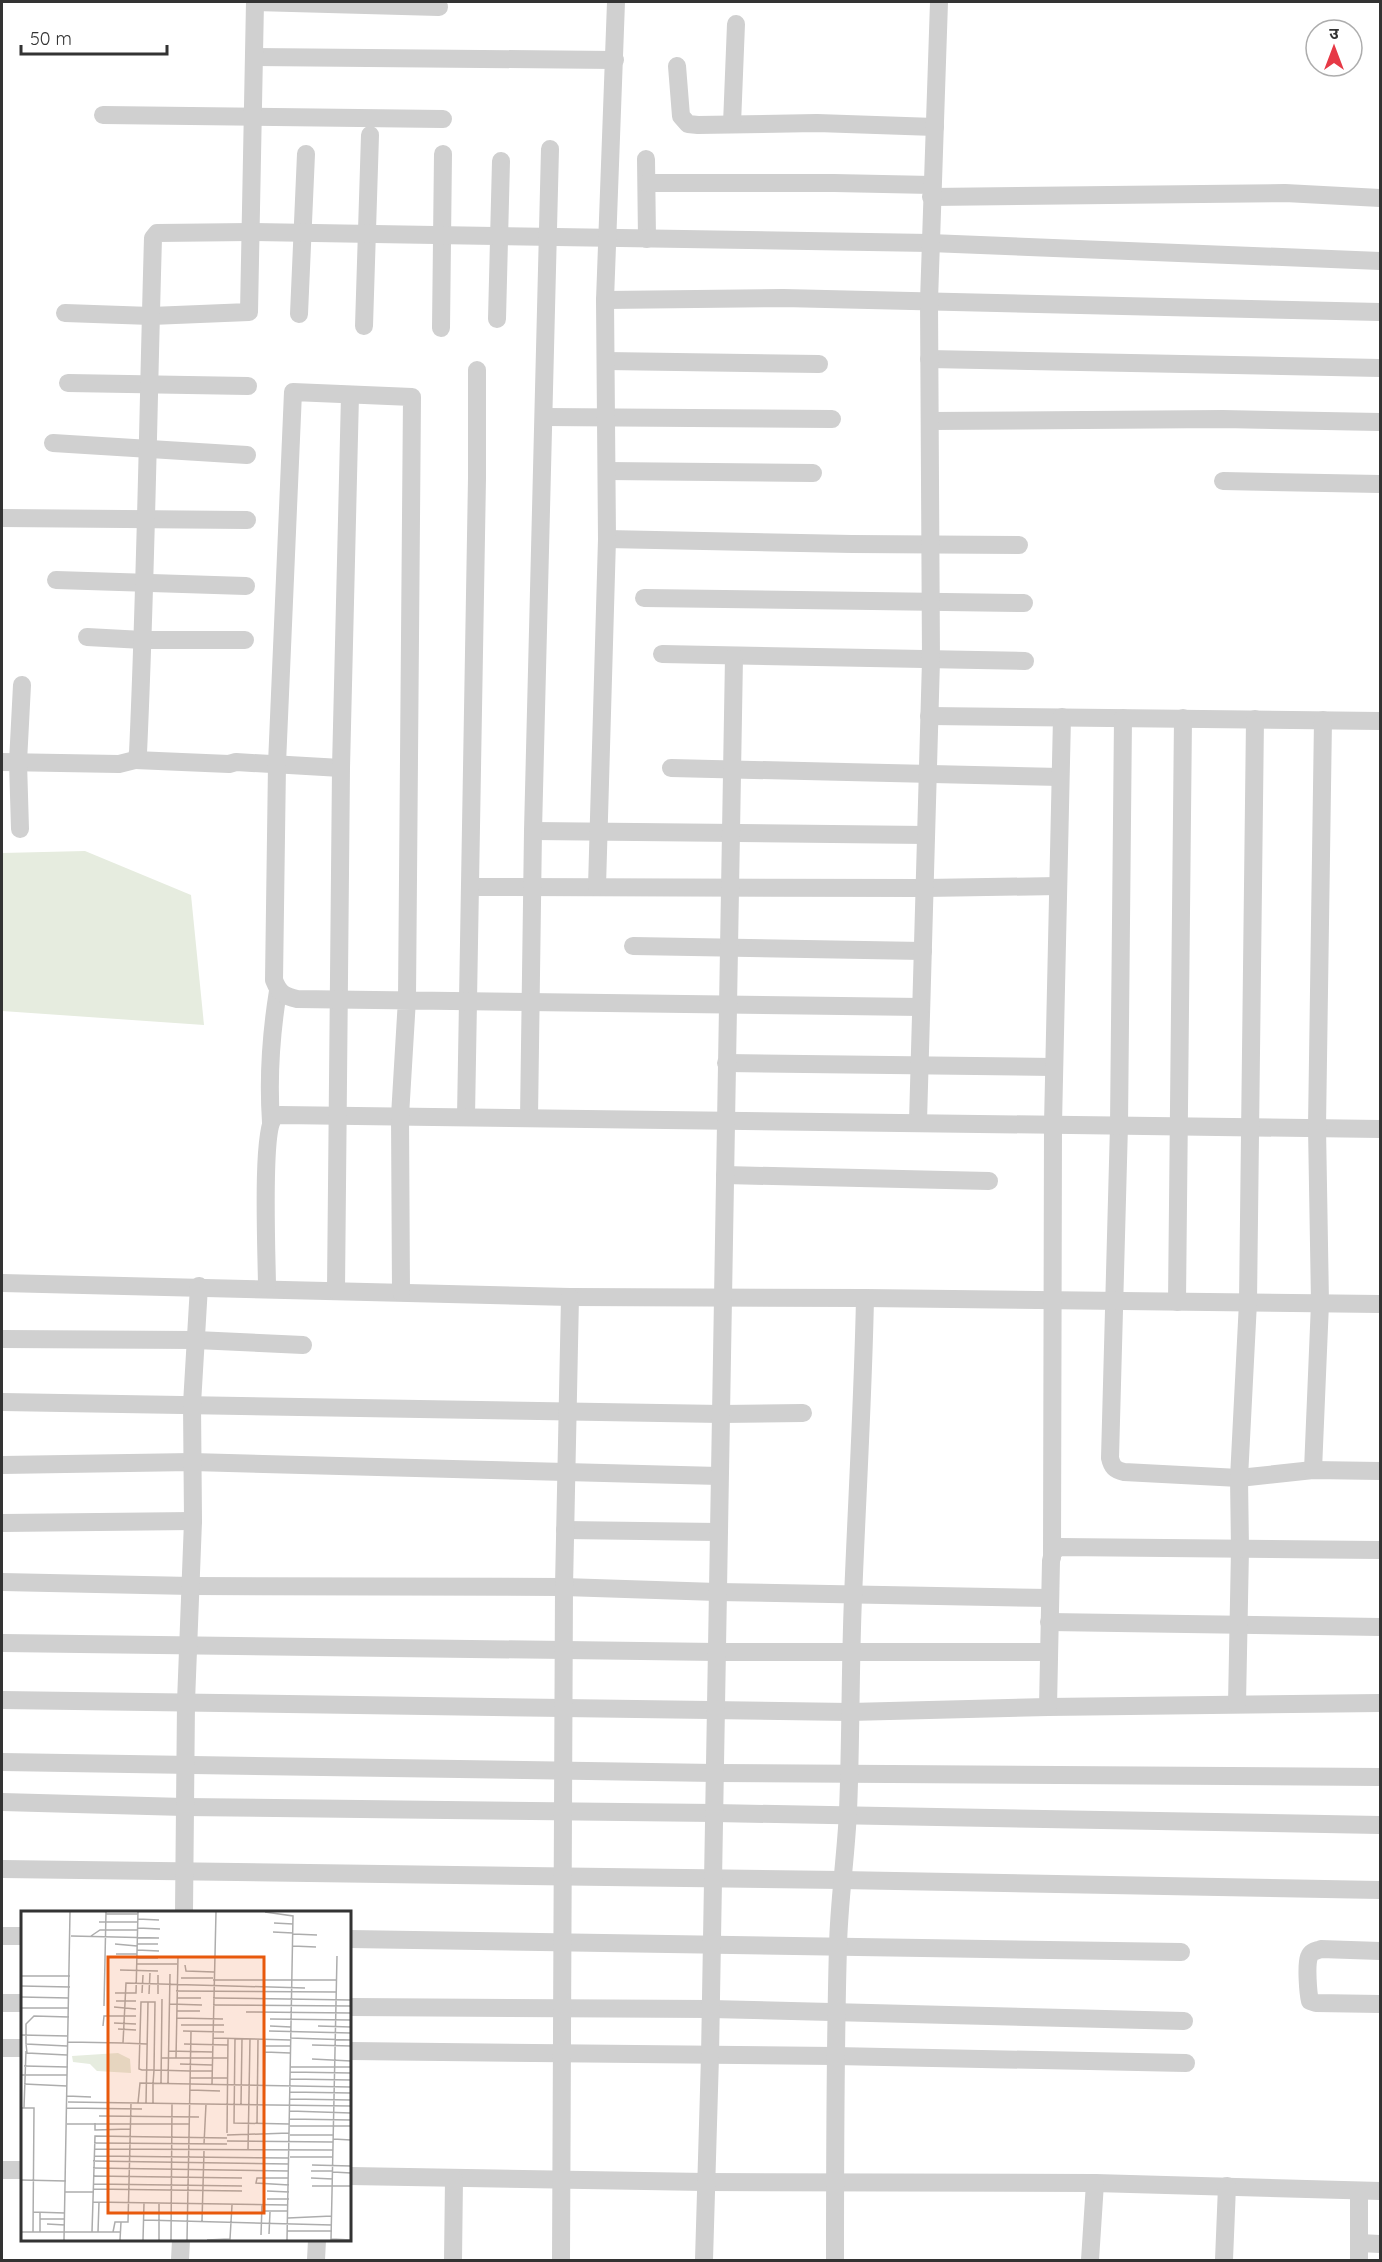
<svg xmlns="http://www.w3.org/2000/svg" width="1382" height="2262" font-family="Quicksand,'Noto Sans Devanagari',sans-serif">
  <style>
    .green { fill: #e6ecdf }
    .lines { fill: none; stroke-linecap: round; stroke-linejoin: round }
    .minor { stroke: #d0d0d0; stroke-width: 18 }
    .inset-road { fill: none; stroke: #adadad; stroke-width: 1.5 }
    .view { fill: #e8590c; fill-opacity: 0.15; stroke: #e8590c; stroke-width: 3 }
    .inset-edge { fill: none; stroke: #333; stroke-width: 3 }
  </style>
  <rect width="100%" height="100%" fill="#fff"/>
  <polygon class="green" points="85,851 191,895 204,1025 2,1011 2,853"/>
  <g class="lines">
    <g class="minor">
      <polyline points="255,2 439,7"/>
      <polyline points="254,57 615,60"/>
      <polyline points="677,66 681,116 688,124 698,125 817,123 935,127"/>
      <polyline points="103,115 443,119"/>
      <polyline points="732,124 736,24"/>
      <polyline points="646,159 647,239"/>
      <polyline points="647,183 834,183 932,185"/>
      <polyline points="931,197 1285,193 1380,198"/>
      <polyline points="605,300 783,298 1380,312"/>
      <polyline points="65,313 151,316 249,312 255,2"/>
      <polyline points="299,314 306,154"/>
      <polyline points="497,319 501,161"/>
      <polyline points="364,326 370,135"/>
      <polyline points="441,328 443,154"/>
      <polyline points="929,359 1380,368"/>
      <polyline points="606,361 819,364"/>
      <polyline points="68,383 248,386"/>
      <polyline points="544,417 832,419"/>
      <polyline points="930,421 1223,419 1380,422"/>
      <polyline points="53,443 247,455"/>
      <polyline points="607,471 813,473"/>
      <polyline points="1223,481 1380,484"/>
      <polyline points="2,518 247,520"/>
      <polyline points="607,539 852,544 1019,545"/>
      <polyline points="56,580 246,586"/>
      <polyline points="644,598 1024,603"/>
      <polyline points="87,637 143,640 245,640"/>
      <polyline points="662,654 1025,661"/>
      <polyline points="929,716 1380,721"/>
      <path d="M1123 718 1119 1125 1110 1458C1112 1467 1115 1470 1124 1472L1239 1478 1313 1470 1380 1471"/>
      <polyline points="135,760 229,764 236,762 341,768"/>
      <path d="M2 762 119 764 135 760 138 753C146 581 148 410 153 238L157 233 250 232 930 243 1380 261"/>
      <polyline points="671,768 1060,777"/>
      <polyline points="20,829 18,762 22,685"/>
      <polyline points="533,831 926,835"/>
      <polyline points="471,887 925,888 1058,886"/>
      <polyline points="597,887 607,539 605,300 616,2"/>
      <polyline points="633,946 923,951"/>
      <polyline points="726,1063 1054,1067"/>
      <polyline points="466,1117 477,478 477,370"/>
      <polyline points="529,1118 533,831 550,149"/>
      <path d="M271 1122C268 1078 271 1034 278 991"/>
      <polyline points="918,1122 931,660 929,301 939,2"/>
      <polyline points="725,1175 989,1181"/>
      <polyline points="2,1283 570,1297 865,1298 1380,1304"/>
      <path d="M267 1288C267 1260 261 1133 274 1117L280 1115 1380 1129"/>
      <polyline points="336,1290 341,768 350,395"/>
      <path d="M401 1292 400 1116 407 999 412 397 293 392 277 764 274 980C279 993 284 996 297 999L921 1007"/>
      <polyline points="1177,1302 1183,718"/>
      <polyline points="2,1339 196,1340 303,1345"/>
      <polyline points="2,1402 721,1414 803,1413"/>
      <polyline points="2,1465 192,1462 719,1476"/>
      <polyline points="1313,1470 1320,1303 1317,1127 1323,720"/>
      <polyline points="2,1523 193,1521"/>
      <polyline points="565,1530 718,1532"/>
      <polyline points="1052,1557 1053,1124 1062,717"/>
      <polyline points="2,1582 191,1586 564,1587 717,1592 1050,1598"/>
      <polyline points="1049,1622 1380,1627"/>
      <polyline points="2,1643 717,1652 1049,1652"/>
      <polyline points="2,1700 850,1712 1048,1707 1380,1703"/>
      <polyline points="1237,1704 1240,1549 1239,1478 1248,1302 1255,719"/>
      <polyline points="1048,1707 1051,1561 1053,1552 1059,1547 1380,1550"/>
      <polyline points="2,1762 715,1773 1380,1777"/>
      <polyline points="2,1802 184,1807 715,1813 1380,1825"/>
      <polyline points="2,1869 841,1880 1380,1890"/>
      <polyline points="184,1912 186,1702 193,1521 192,1404 199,1286"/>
      <polyline points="2,1936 22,1936"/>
      <polyline points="350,1939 1181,1952"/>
      <path d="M1380 1951 1321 1949C1316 1951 1311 1951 1309 1957 1306 1965 1308 1993 1310 2001L1316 2003 1380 2004"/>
      <polyline points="2,2003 22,2003"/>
      <polyline points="350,2007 711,2009 1184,2021"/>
      <polyline points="2,2048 22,2048"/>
      <polyline points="350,2051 835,2056 1186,2063"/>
      <polyline points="2,2170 22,2170"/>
      <polyline points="350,2176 705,2182 1095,2183 1380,2191"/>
      <polyline points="1359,2243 1380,2244"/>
      <polyline points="180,2260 181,2240"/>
      <polyline points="316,2260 317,2240"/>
      <polyline points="453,2260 454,2179"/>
      <polyline points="561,2260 564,1587 570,1297"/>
      <polyline points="704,2260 710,2056 734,657"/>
      <path d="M835 2260C835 2156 835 2051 838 1946 839 1901 846 1856 848 1811 851 1740 850 1669 853 1598 857 1498 863 1398 865 1298"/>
      <polyline points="1090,2260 1095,2183"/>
      <polyline points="1224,2260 1227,2186"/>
      <polyline points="1359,2260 1359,2191"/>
    </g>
  </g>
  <g transform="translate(21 1911)">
    <rect width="330" height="330" fill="#fff"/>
    <path d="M97 142 109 148 110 162 76 160 69 153 52 151 51 145Z" fill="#e6ecdf"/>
    <path class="inset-road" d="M244 1 272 5 266 329M85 3H117M117 8 138 9M78 11H117M253 12 272 13M117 17 139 18M252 21 272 22M272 23 296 24M50 25 138 27M70 25 79 19H117M94 33 116 35M116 33H137M272 35 295 36M116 39 138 40M95 43H116M116 47H137M116 53H156M164 54 165 60 193 61M99 59 137 60M0 65H49M160 67H192M192 69H315M0 75 49 76M155 80 315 81M94 82H115L117 1M121 82 122 64M128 83 129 62M137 83V64M0 86 48 87M156 87H180M192 87 330 89M95 90H115M149 93 181 94M192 94 330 95M83 95 85 1M93 96 115 98M0 97H48M156 100H179M225 101 330 102M156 107 202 108M249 108 330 109M93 112 115 113M160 114H203M82 115 83 105H115M249 115 270 116M297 115 330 116M97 118 115 119M162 120 203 121M248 120 330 122M0 124 47 125M192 127 269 129M214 127 213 212 268 213M269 127 330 129M47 131 102 132 105 72 284 77M102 132 126 133M5 133 6 142 46 144M163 133 207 134M291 134 330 135M46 135 5 133V113L13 105 48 106M244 135H269M147 140 192 141M244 141 269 142M140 147H207M155 147 157 45M291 148 330 150M159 153 191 154M3 155 47 156M269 156H330M269 161 330 162M0 164H46M169 167H206M269 168 330 169M3 173 46 175M140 173 141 88M147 173 149 63M191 173 195 1M169 179 199 180M269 181 330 182M46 185 70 186M269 188 330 189M47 191 330 195M117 192 119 172 330 176M125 192 127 91M132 192V173L133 159 134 91H120L118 158 121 159H133L169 160H191M220 193 221 128M0 197H13L12 321M3 197 5 140M46 197 121 198M269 200 330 202M78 205 178 206M268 208 330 209M74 212V219L109 218M46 213H168M236 213 237 128M243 213 244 128M269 215H330M206 222 207 127M206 224 268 222M269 224H312M312 228 330 229M206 230 312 231M73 232 206 233M183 233 185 193M73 238 312 239M227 239 229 128M73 245 268 247M269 246H312M72 250 268 253M291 254 330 255M72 257 268 260M290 260H312M312 261 330 262M72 265 221 267M267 267H236L235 272 268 274M290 267 312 268M0 269 45 270M73 273 221 275M291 275H330M72 278 221 280M246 280 268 281M44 281H72M246 288H268M72 291 267 294M241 300H267M12 301 44 302M19 302V321M267 307 311 305M19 308H44M123 309 311 314M181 310 183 240M26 313 44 314M266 320H311M0 321H99M71 321 74 225 206 227M77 321 78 291M92 321 94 311H107L110 192M248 323 249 301M240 324 241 294M310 328 330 329M43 329 49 1M99 329 100 311M122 329 123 292M138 329V293M150 329 151 193M166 329 170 121M186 329 209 328 211 294M310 329 316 45"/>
    <path class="view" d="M87 46H243V302H87Z"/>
    <rect width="330" height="330" class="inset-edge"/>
  </g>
  <rect width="1382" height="2262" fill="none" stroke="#333333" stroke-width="6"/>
  <g transform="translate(1334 48)"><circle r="28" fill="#ffffff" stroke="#adadad" stroke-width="1.5"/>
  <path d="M0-4.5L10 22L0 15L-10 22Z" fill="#e63946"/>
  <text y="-9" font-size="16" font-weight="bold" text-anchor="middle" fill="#333333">उ</text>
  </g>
  <path d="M21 45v9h146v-9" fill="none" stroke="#333333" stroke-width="3"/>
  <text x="30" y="45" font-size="18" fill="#333333" stroke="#ffffff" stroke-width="4.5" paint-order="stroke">50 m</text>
</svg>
